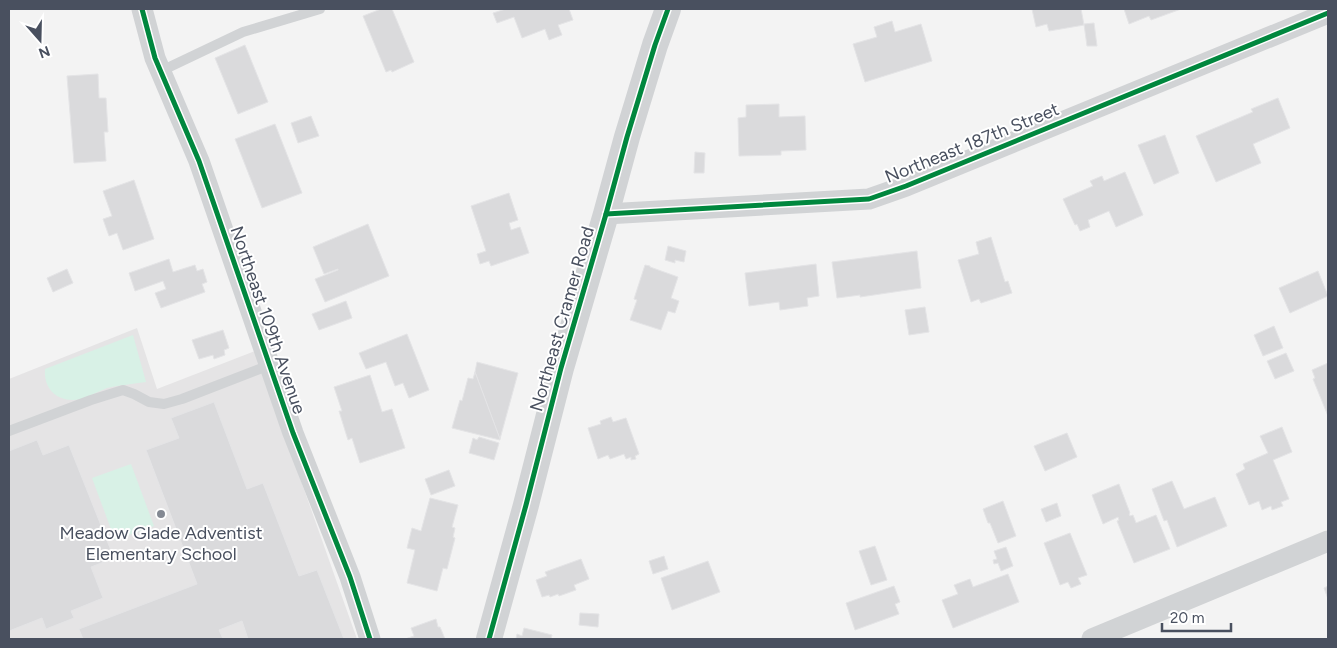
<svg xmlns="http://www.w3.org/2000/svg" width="1337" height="648" font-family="Figtree,sans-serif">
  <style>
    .education { fill: #e5e4e5 }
    .green { fill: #d8f1e6 }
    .building { fill: #dadadc; stroke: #e4e4e6 }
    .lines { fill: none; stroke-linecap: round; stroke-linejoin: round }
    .service { stroke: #d1d3d5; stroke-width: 10 }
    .minor { stroke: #d1d3d5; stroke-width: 21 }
    .tertiary { stroke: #d1d3d5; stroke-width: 26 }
    .cycleway-casing { stroke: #fff; stroke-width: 8 }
    .cycleway { stroke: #00873e; stroke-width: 5 }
    .poi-dot { fill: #848993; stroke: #fff; stroke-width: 2 }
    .labels { text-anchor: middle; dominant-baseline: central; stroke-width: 4; stroke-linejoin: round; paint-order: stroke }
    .street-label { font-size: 18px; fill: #49505f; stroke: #fff }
    .poi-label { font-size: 18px; fill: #49505f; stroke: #fff }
  </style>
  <rect width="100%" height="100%" fill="#f3f3f3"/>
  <polygon class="education" points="137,328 157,389 255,351 357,639 9,639 9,379"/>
  <g class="green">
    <path d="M133 335 146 382C133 384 120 385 107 388 99 391 92 395 85 398 63 405 43 393 45 369Z"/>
    <polygon points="131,464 154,526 115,540 92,478"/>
  </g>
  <g class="building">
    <polygon points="381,9 392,9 414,62 392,72 391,70 386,72 363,16"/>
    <polygon points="506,9 569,9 573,20 558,25 562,35 549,40 545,29 522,38 514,17 497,23 493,13"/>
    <polygon points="1032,9 1081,9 1084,25 1049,31 1047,24 1036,27"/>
    <polygon points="1124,9 1181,9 1151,20 1149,16 1129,24"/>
    <polygon points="892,21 895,32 921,24 932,61 865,82 853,44 877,37 874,27"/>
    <polygon points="1094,23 1097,46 1087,46 1084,24"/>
    <polygon points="245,45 268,102 238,114 215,58"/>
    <polygon points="98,74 99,98 106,98 108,132 104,132 106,161 74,163 67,76"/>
    <polygon points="1278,98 1290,128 1253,144 1261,163 1216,182 1196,136 1253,112 1251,109"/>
    <polygon points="779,104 779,117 805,116 806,150 781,151 781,155 739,156 738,118 746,117 746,105"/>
    <polygon points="311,116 319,136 298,143 291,123"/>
    <polygon points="275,124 302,193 262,208 235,139"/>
    <polygon points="1165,135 1179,173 1154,184 1138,145"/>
    <polygon points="695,152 705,153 704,173 694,173"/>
    <polygon points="1125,172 1143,215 1116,227 1109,211 1088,220 1090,227 1080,231 1077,224 1075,225 1063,199 1093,186 1090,181 1102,176 1104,181"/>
    <polygon points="134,180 154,239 123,250 117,233 109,236 103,219 112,216 103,191"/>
    <polygon points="509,193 518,220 509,223 511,230 520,227 529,253 491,266 489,261 480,264 477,254 486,251 471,206"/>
    <polygon points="368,224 389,276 325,302 315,279 338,270 338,269 324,274 313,247"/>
    <polygon points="991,237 1005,282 1008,281 1012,293 981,303 979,299 971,302 958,260 979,254 976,242"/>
    <polygon points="668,246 686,251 684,262 675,260 675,263 665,260"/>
    <polygon points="917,251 921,288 860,297 860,295 837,298 832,262"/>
    <polygon points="169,259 173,272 195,265 197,271 203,269 207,282 202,284 205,292 161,308 155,293 166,289 163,281 135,291 129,273"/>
    <polygon points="816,264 819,296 807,298 808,306 780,310 779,302 749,306 745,273"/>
    <polygon points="645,265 650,266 650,267 678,277 671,298 679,301 675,313 668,311 661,330 630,320 637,300 634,299"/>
    <polygon points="67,269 73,283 53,292 47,278"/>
    <polygon points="1318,271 1328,296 1290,313 1279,288"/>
    <polygon points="346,301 352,318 319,330 312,314"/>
    <polygon points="925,307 929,332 909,335 905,310"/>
    <polygon points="1274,326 1283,348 1263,356 1254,335"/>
    <polygon points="223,330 229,348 224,350 225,355 214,359 213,355 199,359 192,340"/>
    <polygon points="407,334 429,390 409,398 403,383 395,386 386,362 366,369 359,353"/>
    <polygon points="1286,353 1294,371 1275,379 1267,361"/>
    <polygon points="477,362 518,373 500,439 475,372"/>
    <polygon points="1328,363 1328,416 1313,379 1315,378 1312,370"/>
    <polygon points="475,372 500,439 500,440 452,428 460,400 462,401 468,378 473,379"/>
    <polygon points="370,375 382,412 392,409 405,448 360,463 352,438 348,440 339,411 342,411 334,387"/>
    <polygon points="214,402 247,489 263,483 299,576 317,570 344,639 248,639 242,621 219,630 223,639 83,639 79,629 197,584 146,450 179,438 171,418"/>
    <polygon points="611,417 613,422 626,418 639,454 635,456 636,459 631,460 631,457 626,459 624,454 610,459 608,455 598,459 588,428 601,424 600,421"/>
    <polygon points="1282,427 1292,452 1273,460 1289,499 1281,502 1283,506 1272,510 1271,506 1262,510 1259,501 1249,505 1236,474 1245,469 1243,464 1268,453 1260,436"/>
    <polygon points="1067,433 1077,457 1045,471 1034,446"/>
    <polygon points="479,437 499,443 494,460 469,453 473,438 477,440"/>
    <polygon points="37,440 43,455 69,445 114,558 91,567 103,598 71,611 74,618 46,629 42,618 9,631 9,451"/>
    <polygon points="449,470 455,486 431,495 425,479"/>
    <polygon points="1172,481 1184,509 1215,497 1227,526 1177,547 1167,520 1164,521 1152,489"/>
    <polygon points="1119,484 1130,513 1129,514 1130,516 1133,515 1136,523 1156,515 1170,549 1134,563 1117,521 1119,520 1118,517 1103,524 1092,495"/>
    <polygon points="430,498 458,505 452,527 455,528 453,537 455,538 447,569 443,568 437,591 407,583 415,550 407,548 412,528 421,531"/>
    <polygon points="1003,501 1016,536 998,543 990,523 988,523 983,509"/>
    <polygon points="1057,503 1061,516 1046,522 1041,509"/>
    <polygon points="1070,533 1087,575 1078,578 1081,584 1071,588 1068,582 1060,585 1044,543"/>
    <polygon points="875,546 887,580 871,585 859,551"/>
    <polygon points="1006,547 1013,566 1001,571 998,563 994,564 993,560 997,559 994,551"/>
    <polygon points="664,556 668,569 653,574 649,561"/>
    <polygon points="581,559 589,579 574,585 576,590 559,596 558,594 550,597 549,595 542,597 536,580 547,576 545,572"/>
    <polygon points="708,561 720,592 672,610 661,578"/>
    <polygon points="1008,574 1019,602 953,628 942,600 958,594 954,585 970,579 973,587"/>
    <polygon points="894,586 900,602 895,604 899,614 855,630 846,603"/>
    <polygon points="1328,586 1328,599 1324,588"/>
    <polygon points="580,613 599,614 598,627 579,625"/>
    <polygon points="436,619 438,627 440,627 445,639 405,639 414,636 411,628"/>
    <polygon points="524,628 552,635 551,639 516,639 517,634 522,636"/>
  </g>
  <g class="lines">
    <g class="service">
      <polyline points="161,71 243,32 320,9"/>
      <polyline points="9,431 91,400 123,390 134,394 149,402 164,404 182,399 270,365"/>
    </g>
    <g class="minor">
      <polyline points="142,9 155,58 199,161 293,433 350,577 370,639"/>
      <polyline points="606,214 869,199 906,186 1328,13"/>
      <polyline points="1092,639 1328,541"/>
    </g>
    <polyline class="tertiary" points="489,639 526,505 561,368 606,214 627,137 655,45 668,9"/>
    <g class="cycleway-casing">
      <g id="cycleway">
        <polyline points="142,9 155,58 199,161 293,433 350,577 370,639"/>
        <polyline points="606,214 869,199 906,186 1328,13"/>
        <polyline points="489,639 526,505 561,368 606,214 627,137 655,45 668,9"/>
      </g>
    </g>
    <use href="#cycleway" class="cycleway"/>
  </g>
  <circle class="poi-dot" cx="161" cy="514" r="5"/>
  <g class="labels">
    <g class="street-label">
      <text transform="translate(972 143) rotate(-22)">Northeast 187th Street</text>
      <text transform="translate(562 319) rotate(-74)">Northeast Cramer Road</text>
      <text transform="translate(268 320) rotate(71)">Northeast 109th Avenue</text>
    </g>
    <g class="poi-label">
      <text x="161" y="533">Meadow Glade Adventist<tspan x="161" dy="21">Elementary School</tspan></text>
    </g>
  </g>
  <rect width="1337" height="648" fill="none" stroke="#49505f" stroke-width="20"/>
  <g transform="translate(40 40) rotate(160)" stroke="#ffffff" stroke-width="4" paint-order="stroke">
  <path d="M0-4L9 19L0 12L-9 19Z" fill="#49505f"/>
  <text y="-8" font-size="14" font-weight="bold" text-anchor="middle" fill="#49505f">N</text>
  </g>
  <path d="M1162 623v8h69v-8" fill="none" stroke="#49505f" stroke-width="2.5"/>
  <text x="1170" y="623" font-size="15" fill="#49505f" stroke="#ffffff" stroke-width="4" paint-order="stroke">20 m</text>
</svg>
